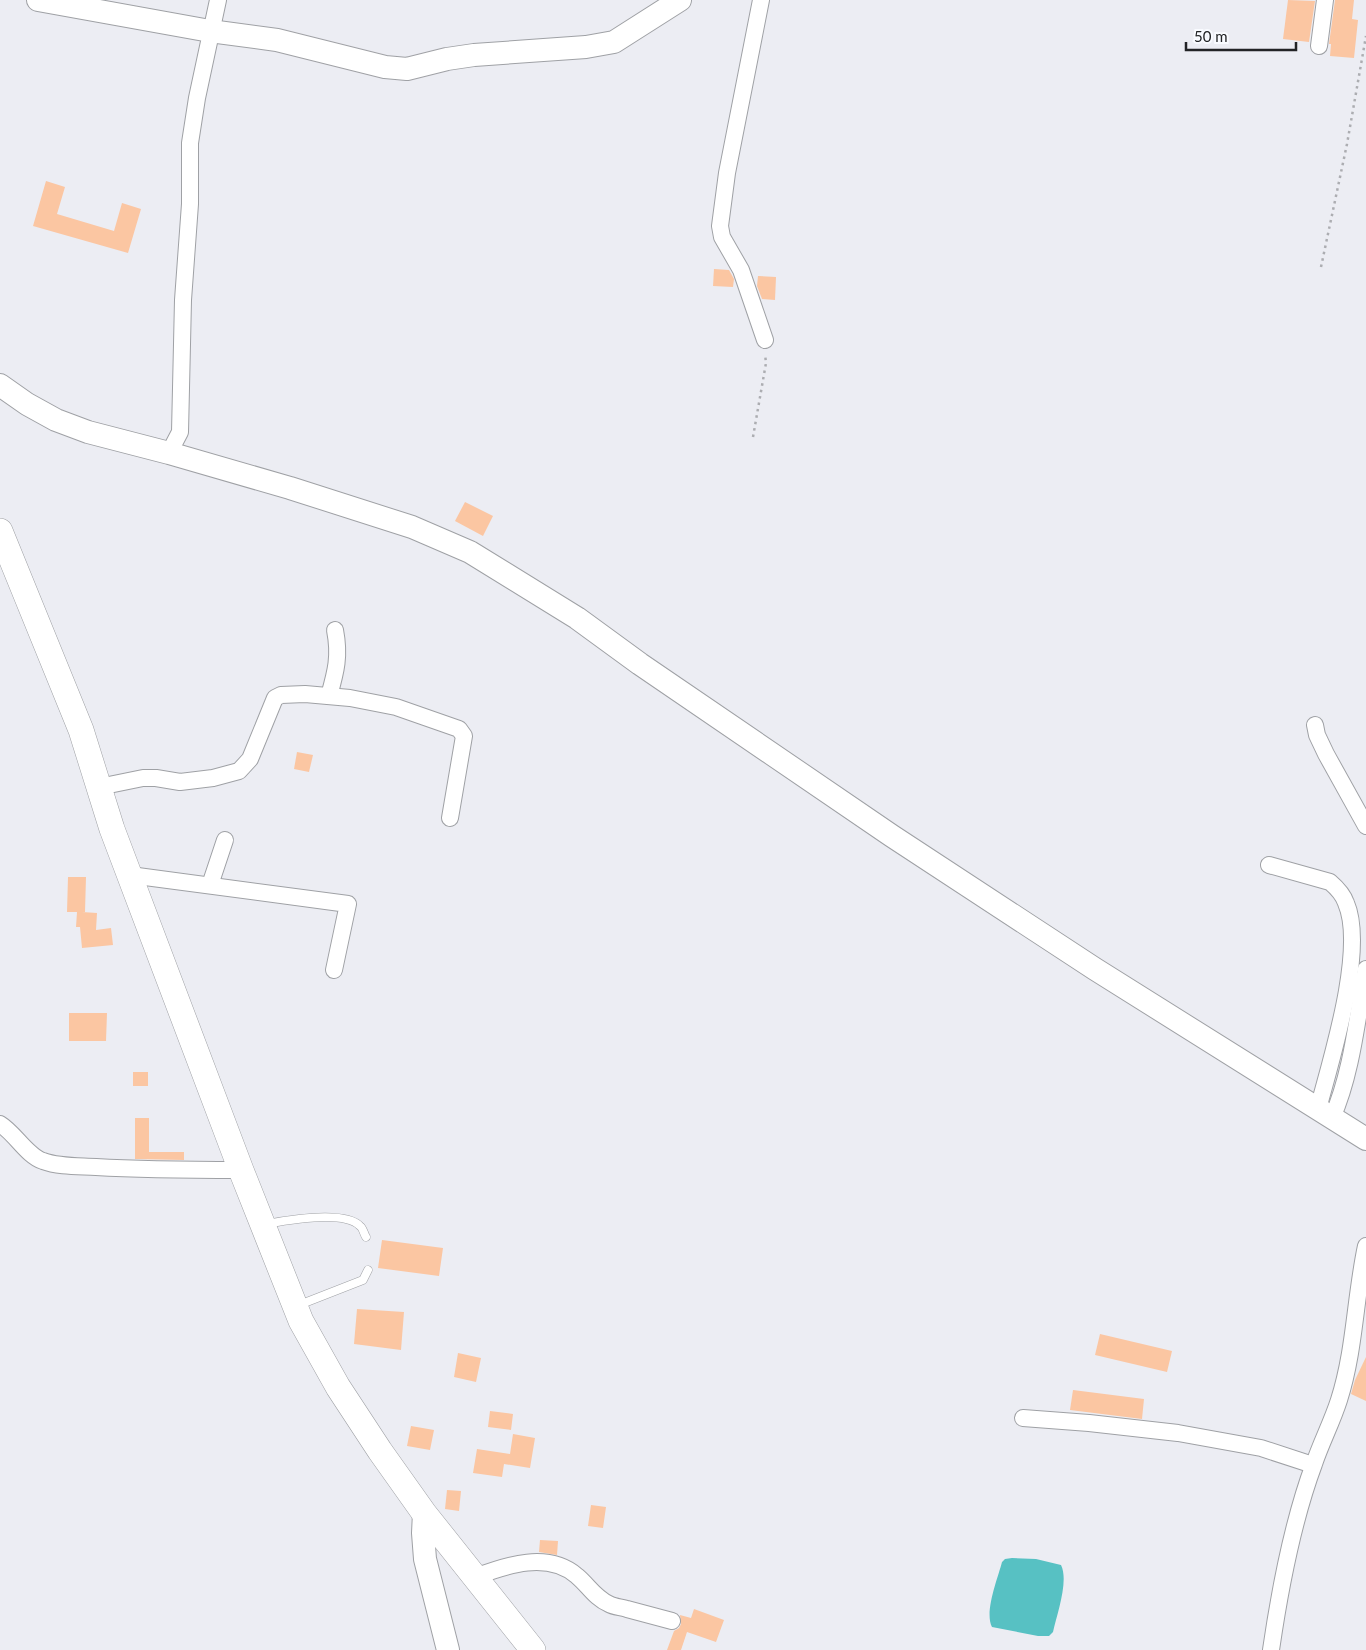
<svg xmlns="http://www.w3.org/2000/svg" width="1366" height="1650" font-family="Lato,sans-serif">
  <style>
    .water { fill: #57c1c3 }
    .building { fill: #fbc6a2 }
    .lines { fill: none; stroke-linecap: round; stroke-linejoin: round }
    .lane-casing { stroke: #9fa1a5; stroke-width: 9 }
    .street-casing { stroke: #9fa1a5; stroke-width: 18 }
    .secondary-casing { stroke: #9fa1a5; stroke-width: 24 }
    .primary-casing { stroke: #9fa1a5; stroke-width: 26 }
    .path { stroke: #acadb1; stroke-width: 2.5; stroke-dasharray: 2.5 4; stroke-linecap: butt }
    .lane { stroke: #fff; stroke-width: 8 }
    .street { stroke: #fff; stroke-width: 16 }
    .secondary { stroke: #fff; stroke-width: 22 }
    .primary { stroke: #fff; stroke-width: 25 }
  </style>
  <rect width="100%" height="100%" fill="#ecedf3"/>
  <path class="water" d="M1012 1558 1036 1559 1061 1565C1069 1581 1057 1614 1053 1632L1049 1636H1038L992 1627C984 1612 998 1578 1002 1562L1005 1559Z"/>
  <g class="building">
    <polygon points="1288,0 1315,1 1309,42 1283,39"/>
    <polygon points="1335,0 1354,0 1352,19 1358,20 1354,58 1330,56 1331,44 1329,44"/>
    <polygon points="46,181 65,187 57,214 114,231 122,203 141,209 128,253 33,226"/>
    <polygon points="714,269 729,270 734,279 733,287 713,286"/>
    <polygon points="758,276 776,277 775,300 762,299 757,286"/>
    <polygon points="465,502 493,516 483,536 455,521"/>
    <polygon points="297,752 313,755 309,772 294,769"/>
    <polygon points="68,877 86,877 85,912 82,912 97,913 96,930 111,928 113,945 82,948 80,927 76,927 77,912 67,912"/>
    <polygon points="69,1013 107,1013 106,1041 69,1041"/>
    <rect x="133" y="1072" width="15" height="14"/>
    <polygon points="135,1118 149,1118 149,1152 184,1152 184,1160 135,1159"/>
    <polygon points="382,1240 443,1248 439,1276 378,1268"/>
    <polygon points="357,1309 404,1312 401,1350 354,1344"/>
    <polygon points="1100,1334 1172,1351 1167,1372 1095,1355"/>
    <polygon points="458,1353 481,1358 476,1382 454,1377"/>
    <polygon points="1366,1357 1366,1401 1351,1394 1355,1380"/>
    <polygon points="1073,1390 1144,1399 1142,1419 1070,1410"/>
    <polygon points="490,1411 513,1414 511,1430 488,1427"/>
    <polygon points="411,1426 434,1430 430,1450 407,1446"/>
    <polygon points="513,1434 535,1438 530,1468 504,1464 502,1477 473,1473 477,1449 510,1454"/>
    <polygon points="447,1490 461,1491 459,1511 445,1509"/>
    <polygon points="591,1505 606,1507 603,1528 588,1526"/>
    <polygon points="540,1540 558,1541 557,1555 539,1552"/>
    <polygon points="694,1609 724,1620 716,1642 687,1632 681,1650 667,1650 674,1631 679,1628 681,1624 680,1615 691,1618"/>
  </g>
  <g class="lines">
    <g class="lane-casing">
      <g id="lane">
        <path d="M267 1224C288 1220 344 1210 360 1226 363 1228 364 1234 366 1237"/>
        <polyline points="299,1305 363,1280 368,1270"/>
      </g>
    </g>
    <g class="street-casing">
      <g id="street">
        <polyline points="761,0 727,173 720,226 722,237 741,270 765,340"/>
        <polyline points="1319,46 1325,0"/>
        <polyline points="169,453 180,432 183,300 190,204 190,143 197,98 218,0"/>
        <path d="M329 696C336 671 340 656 335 630"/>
        <polyline points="1315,725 1317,735 1326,754 1366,826"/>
        <polyline points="99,787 143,778 156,778 180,782 213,778 239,771 250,759 275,698 281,695 305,694 350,698 396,707 459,729 464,736 450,818"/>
        <path d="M1269 865 1330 882C1337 888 1343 894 1346 903 1366 949 1331 1060 1318 1109"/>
        <polyline points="130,875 348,904 334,970"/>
        <polyline points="210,885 225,840"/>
        <path d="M1332 1118C1352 1073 1357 1018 1366 969"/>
        <path d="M0 1124C15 1133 27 1156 43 1161 59 1167 79 1166 96 1167 145 1170 193 1170 241 1170"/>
        <polyline points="1023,1418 1089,1423 1178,1433 1261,1448 1313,1465"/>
        <path d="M475 1577C507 1565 548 1551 577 1576 588 1585 595 1598 609 1604 614 1607 621 1607 627 1609 642 1613 657 1617 672 1621"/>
        <path d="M1271 1650C1280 1588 1292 1523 1314 1464 1321 1443 1332 1422 1339 1400 1355 1350 1355 1297 1366 1246"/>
      </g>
    </g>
    <g class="secondary-casing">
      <g id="secondary">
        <polyline points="38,0 210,31 277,40 385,67 407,69 447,59 474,55 586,47 614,42 680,0"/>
        <polyline points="0,385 27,404 56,420 88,432 169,453 290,488 412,527 470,552 577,618 640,664 892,836 1095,969 1366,1139"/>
        <polyline points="424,1513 423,1533 425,1559 448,1650"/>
      </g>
    </g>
    <g class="primary-casing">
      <polyline id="primary" points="0,531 81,730 112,829 241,1170 301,1321 338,1387 380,1451 424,1513 533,1650"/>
    </g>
    <g class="path">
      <polyline points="1321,267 1347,144 1366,36"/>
      <polyline points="753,437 766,363 765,354"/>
    </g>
    <use href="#lane" class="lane"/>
    <use href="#street" class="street"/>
    <use href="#secondary" class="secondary"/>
    <use href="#primary" class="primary"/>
  </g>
  <path d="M1186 42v8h110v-8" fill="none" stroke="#222325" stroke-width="2.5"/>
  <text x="1194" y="42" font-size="15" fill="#222325" stroke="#f9fbff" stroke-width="4" paint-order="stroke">50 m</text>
</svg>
